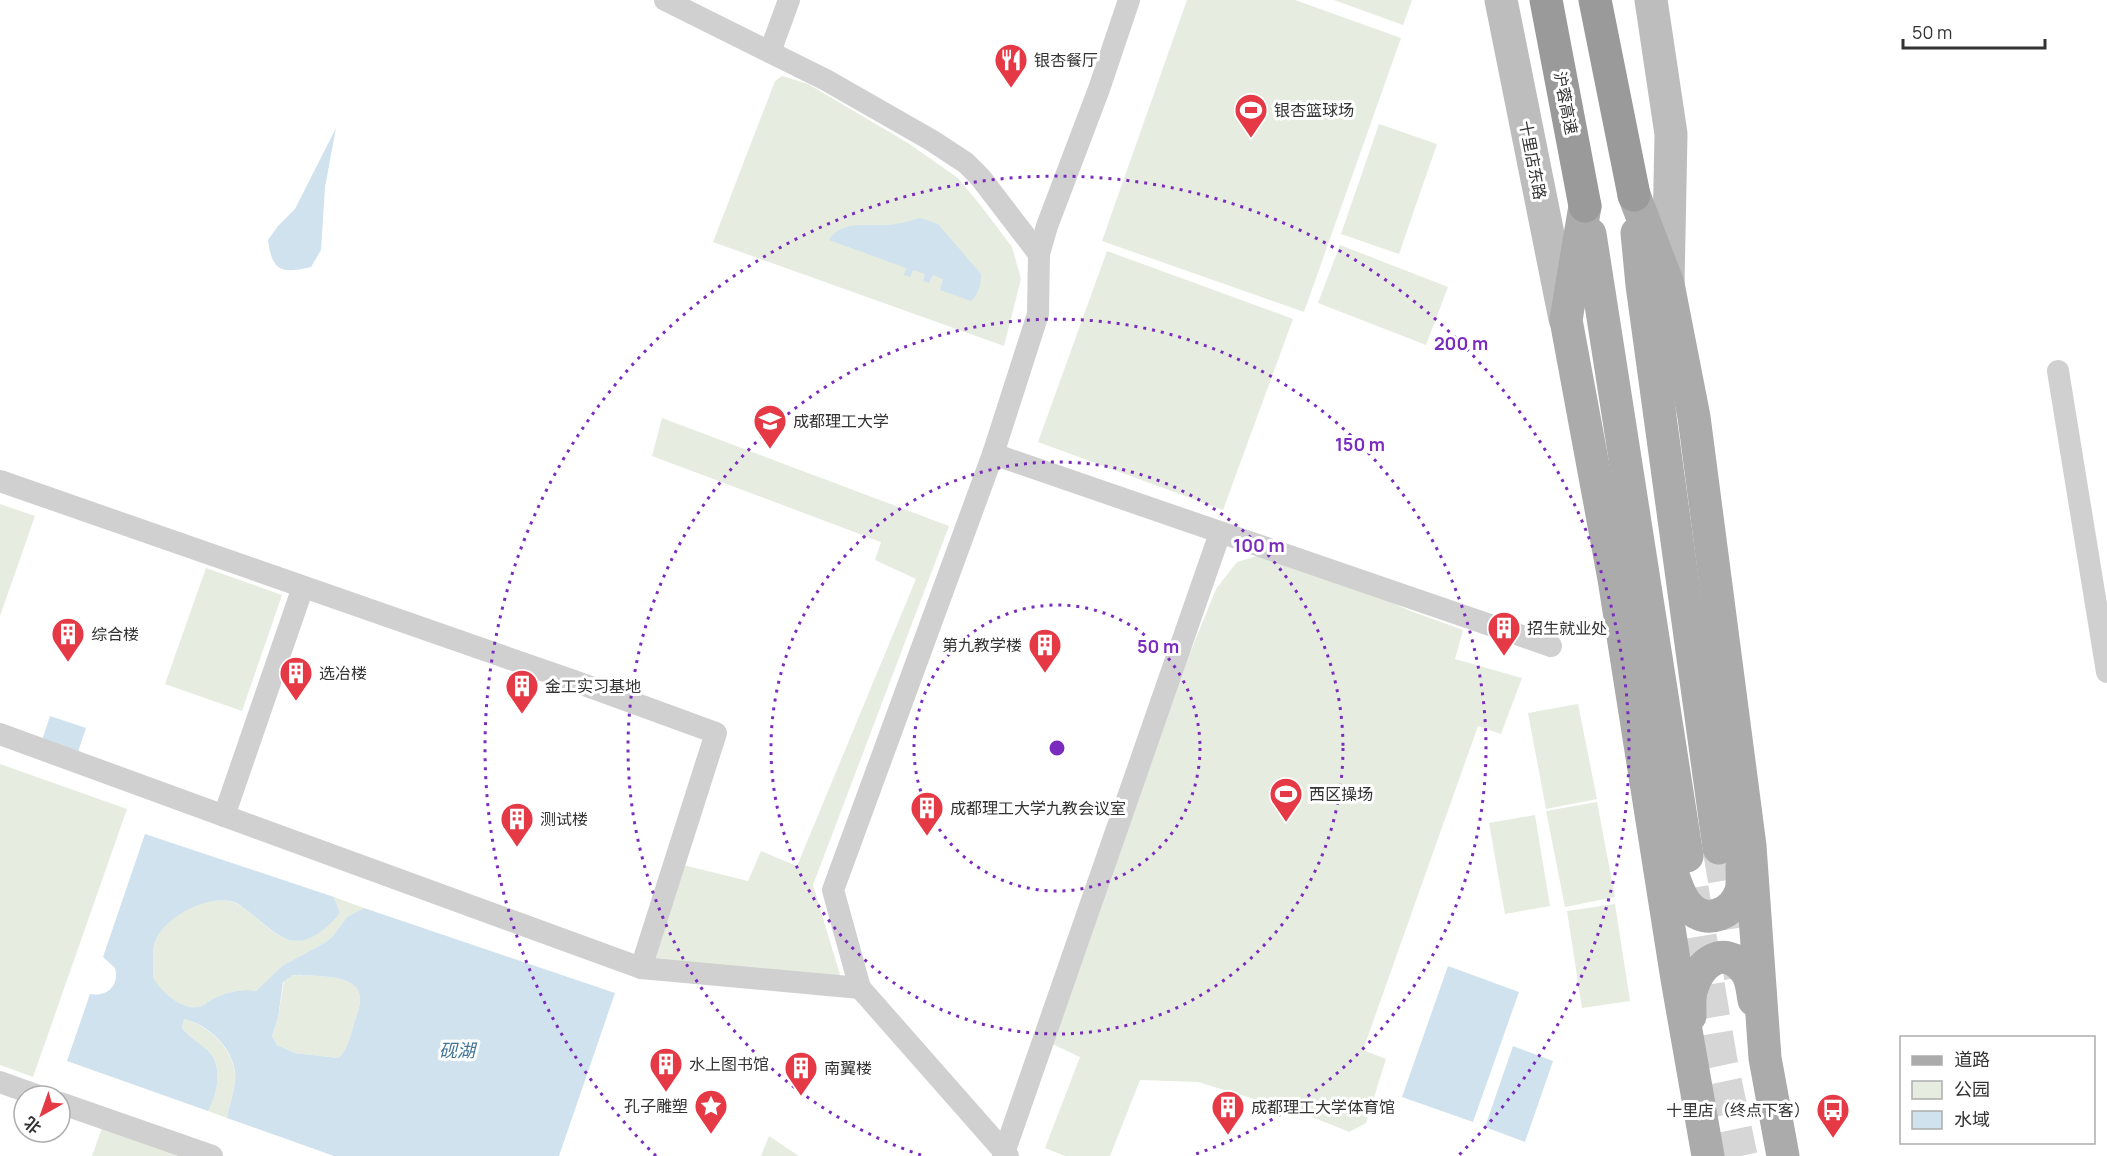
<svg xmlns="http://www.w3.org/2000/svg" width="2107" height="1156" font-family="Manrope,'Noto Sans SC',sans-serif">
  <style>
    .green { fill: #e6ecdf }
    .water { fill: #cfe2ee; fill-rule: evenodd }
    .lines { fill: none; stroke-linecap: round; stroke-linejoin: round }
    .primary-tunnel { stroke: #d6d6d6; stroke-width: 33; stroke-dasharray: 33 16; stroke-linecap: butt }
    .street { stroke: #d0d0d0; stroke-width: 22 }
    .secondary { stroke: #bdbdbd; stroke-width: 33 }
    .primary { stroke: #ababab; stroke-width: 33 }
    .highway { stroke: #9a9a9a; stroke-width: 33 }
    .ring { fill: none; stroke: #7b2cbf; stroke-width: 3; stroke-dasharray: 3 6 }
    .labels { text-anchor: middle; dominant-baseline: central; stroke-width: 6; stroke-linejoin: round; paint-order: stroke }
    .poi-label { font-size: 16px; fill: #333; stroke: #fff; text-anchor: start }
    .street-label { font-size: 16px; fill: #333; stroke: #fff }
    .water-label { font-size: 18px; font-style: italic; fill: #3f7597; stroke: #fff }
    .centre { fill: #7b2cbf; stroke: #fff; stroke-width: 3 }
    .ring-label { font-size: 18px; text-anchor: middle; font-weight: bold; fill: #7b2cbf; stroke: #fff; stroke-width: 6; stroke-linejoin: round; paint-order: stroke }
  </style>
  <rect width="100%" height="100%" fill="#fff"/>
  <g class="green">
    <polygon points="1187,0 1295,0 1401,38 1304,312 1102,241"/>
    <polygon points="1334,0 1412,0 1403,25"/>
    <polygon points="782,76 808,84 908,143 958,178 981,206 1012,247 1021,279 1004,346 713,242 775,81"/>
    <polygon points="1379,124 1437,144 1399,254 1341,234"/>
    <polygon points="1340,245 1448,287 1426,345 1318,303"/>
    <polygon points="1107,251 1293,319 1223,510 1038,442"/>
    <polygon points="662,418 949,526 813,885 841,978 651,960 683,865 748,881 761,851 797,866 916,579 875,560 881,542 652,456"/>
    <polygon points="0,504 35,516 0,616"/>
    <polygon points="1257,556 1352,584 1408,610 1463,630 1455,659 1522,678 1501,734 1478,726 1363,1050 1386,1059 1366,1123 1349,1132 1310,1116 1198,1082 1140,1080 1110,1156 1065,1156 1045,1148 1080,1057 1050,1043 1170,702 1216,589 1237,562"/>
    <polygon points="206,568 282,595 242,711 165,684"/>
    <polygon points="1578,704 1597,799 1546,809 1528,713"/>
    <polygon points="0,764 127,809 33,1077 0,1065"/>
    <polygon points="1597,802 1615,897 1565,907 1546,811"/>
    <polygon points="1535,815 1550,906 1505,914 1489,823"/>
    <path d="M334 897 364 908 347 917 333 936 326 942 282 966 256 991C242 988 224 993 211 1000 207 1002 203 1006 199 1007 181 1010 162 992 153 979 154 968 152 957 154 946 158 919 211 891 235 903 253 912 270 934 289 940 308 945 326 924 340 913Z"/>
    <polygon points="1615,904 1630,1001 1582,1008 1567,911"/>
    <path d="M293 975C310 977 358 972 360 997 361 1006 356 1016 354 1024 350 1037 348 1050 338 1058L295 1053 277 1045 272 1036 278 1018 284 981Z"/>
    <path d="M184 1019C209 1025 237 1052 235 1080 234 1092 229 1106 227 1118L208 1111C217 1096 223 1068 210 1053 201 1044 190 1037 182 1028Z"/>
    <polygon points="103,1125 190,1156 92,1156"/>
    <polygon points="769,1136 799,1156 761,1156"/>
  </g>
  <g class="water">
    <path d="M336 128 325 187 321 250 311 267C282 274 272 272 268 240L278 226 295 209Z"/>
    <path d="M920 218 938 224 981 274C981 285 979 293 971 301L940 290 943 279 933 275 929 283 923 281 925 274 913 270 910 277 904 275 906 268 829 240C841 220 866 226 886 225 897 225 909 221 920 218Z"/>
    <polygon points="50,716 86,728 77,755 41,743"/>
    <path d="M145 834 334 897 340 913C328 927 310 945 289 940 274 936 251 911 236 903 212 891 158 919 154 946 152 957 154 968 153 978 162 992 181 1010 199 1007 203 1006 207 1002 211 1000 224 993 242 988 256 991L282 966 326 942 333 936 347 917 364 908 615 993 559 1156H334L227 1118C229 1106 234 1093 235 1081 238 1052 210 1025 184 1019L182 1028C190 1038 202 1044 210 1053 223 1068 217 1096 208 1111L67 1061 90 994C107 997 120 985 115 968L103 957ZM293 975C310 977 358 972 360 997 361 1006 356 1016 354 1024 350 1036 348 1050 338 1058L295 1053 277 1045 272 1036 278 1018 283 982Z"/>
    <polygon points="1448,966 1519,992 1473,1122 1402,1097"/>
    <polygon points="1513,1046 1553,1061 1525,1142 1485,1127"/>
  </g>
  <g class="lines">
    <g class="primary-tunnel">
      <polyline points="1719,848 1742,986"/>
      <polyline points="1692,888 1721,1061 1741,1156"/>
    </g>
    <g class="street">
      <polyline points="665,0 826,80 931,140 966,163 980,177 1039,254 1038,314 993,454 833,890 860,988 1008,1156"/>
      <polyline points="770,52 789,0"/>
      <polyline points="1039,254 1047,226 1099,89 1129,0"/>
      <polyline points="2058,371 2107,672"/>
      <polyline points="993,454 1551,646"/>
      <polyline points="0,481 571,680 716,733 641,968"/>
      <polyline points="0,734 641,968 860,988"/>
      <polyline points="224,816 303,587"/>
      <polyline points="0,1082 39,1096"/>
      <polyline points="60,1103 212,1156"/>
      <polyline points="1003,1156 1220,533"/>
    </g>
    <g class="secondary">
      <polyline points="1501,0 1565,319"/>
      <polyline points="1651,0 1671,134 1668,284"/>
    </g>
    <g class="primary">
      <polyline points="1634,195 1668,284 1694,417 1750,846 1765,1058 1783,1156"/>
      <polyline points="1585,206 1566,320 1614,579 1677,979 1708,1156"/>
      <polyline points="1637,233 1642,285 1719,848"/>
      <polyline points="1590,234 1687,856"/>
      <path d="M1671 868C1675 881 1679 897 1689 907 1707 926 1734 913 1741 891 1743 883 1742 874 1742 867"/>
      <path d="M1690 1016C1690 1007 1689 996 1692 988 1699 963 1724 944 1744 969 1752 977 1752 990 1754 1000"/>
    </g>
    <g class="highway">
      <polyline points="1546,0 1585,206"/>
      <polyline points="1595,0 1634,195"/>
    </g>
  </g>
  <g class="ring">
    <circle cx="1057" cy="748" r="143"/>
    <circle cx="1057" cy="748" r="286"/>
    <path d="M921 1155A429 429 0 1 1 1193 1155"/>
    <path d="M656 1156A572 572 0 1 1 1458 1156"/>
  </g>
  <defs>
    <g id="restaurant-pin" transform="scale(1.725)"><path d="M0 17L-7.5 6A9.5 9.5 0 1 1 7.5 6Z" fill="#e63946" stroke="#fff"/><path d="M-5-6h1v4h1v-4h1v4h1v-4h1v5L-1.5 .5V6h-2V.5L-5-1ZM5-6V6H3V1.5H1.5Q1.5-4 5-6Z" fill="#fff"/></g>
    <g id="stadium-pin" transform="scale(1.725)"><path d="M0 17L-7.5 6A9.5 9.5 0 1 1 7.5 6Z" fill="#e63946" stroke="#fff"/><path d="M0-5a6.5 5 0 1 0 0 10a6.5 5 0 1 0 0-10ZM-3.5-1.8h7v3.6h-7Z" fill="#fff"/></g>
    <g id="university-pin" transform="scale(1.725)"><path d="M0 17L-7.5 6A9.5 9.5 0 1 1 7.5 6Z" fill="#e63946" stroke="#fff"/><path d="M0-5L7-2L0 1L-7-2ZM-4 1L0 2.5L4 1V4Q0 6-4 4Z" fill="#fff"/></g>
    <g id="building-pin" transform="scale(1.725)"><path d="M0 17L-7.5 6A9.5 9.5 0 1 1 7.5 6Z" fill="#e63946" stroke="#fff"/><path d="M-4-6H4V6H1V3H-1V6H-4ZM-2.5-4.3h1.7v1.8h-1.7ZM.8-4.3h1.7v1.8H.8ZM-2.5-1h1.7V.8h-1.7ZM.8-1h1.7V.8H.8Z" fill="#fff"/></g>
    <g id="sight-pin" transform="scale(1.725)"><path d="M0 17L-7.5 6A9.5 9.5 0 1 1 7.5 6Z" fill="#e63946" stroke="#fff"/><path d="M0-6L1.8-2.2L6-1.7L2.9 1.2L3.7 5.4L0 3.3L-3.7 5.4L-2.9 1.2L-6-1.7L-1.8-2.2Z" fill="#fff"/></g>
    <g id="bus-pin" transform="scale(1.725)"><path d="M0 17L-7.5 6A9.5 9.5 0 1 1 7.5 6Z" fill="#e63946" stroke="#fff"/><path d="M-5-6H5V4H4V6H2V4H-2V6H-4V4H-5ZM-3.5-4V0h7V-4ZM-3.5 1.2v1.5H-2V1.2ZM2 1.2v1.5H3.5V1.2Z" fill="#fff"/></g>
  </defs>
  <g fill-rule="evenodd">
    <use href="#restaurant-pin" x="1011" y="60"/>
    <use href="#stadium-pin" x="1251" y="110"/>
    <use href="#university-pin" x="770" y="421"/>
    <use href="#building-pin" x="1504" y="628"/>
    <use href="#building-pin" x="68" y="634"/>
    <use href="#building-pin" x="1045" y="645"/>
    <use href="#building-pin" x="296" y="673"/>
    <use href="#building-pin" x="522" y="686"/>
    <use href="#stadium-pin" x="1286" y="794"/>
    <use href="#building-pin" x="927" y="808"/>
    <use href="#building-pin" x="517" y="819"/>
    <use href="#building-pin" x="666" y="1064"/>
    <use href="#building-pin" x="801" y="1068"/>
    <use href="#sight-pin" x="711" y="1106"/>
    <use href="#building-pin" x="1228" y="1107"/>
    <use href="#bus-pin" x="1833" y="1110"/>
  </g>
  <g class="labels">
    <g class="poi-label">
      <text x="1034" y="60">银杏餐厅</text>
      <text x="1274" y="110">银杏篮球场</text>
      <text x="793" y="421">成都理工大学</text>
      <text x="1527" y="628">招生就业处</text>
      <text x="91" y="634">综合楼</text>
      <text x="1022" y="645" text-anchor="end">第九教学楼</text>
      <text x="319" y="673">选冶楼</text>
      <text x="545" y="686">金工实习基地</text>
      <text x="1309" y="794">西区操场</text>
      <text x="950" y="808">成都理工大学九教会议室</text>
      <text x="540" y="819">测试楼</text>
      <text x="689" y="1064">水上图书馆</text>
      <text x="824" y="1068">南翼楼</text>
      <text x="688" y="1106" text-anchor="end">孔子雕塑</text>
      <text x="1251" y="1107">成都理工大学体育馆</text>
      <text x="1810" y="1110" text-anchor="end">十里店（终点下客）</text>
    </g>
    <g class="street-label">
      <text transform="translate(1566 103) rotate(79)">沪蓉高速</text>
      <text transform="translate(1533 160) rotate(79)">十里店东路</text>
    </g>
    <g class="water-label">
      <text x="457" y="1050">砚湖</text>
    </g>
  </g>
  <circle cx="1057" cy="748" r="9" class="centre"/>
  <g class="ring-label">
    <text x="1461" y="350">200 m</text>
    <text x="1360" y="451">150 m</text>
    <text x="1259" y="552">100 m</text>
    <text x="1158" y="653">50 m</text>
  </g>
  <rect x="1900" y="1036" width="195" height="108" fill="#ffffff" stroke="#adadad" stroke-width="1.5"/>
  <rect x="1912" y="1056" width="30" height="9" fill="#ababab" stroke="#adadad" stroke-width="1.5"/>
  <text x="1954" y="1066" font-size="18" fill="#333333">道路</text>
  <rect x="1912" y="1081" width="30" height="18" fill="#e6ecdf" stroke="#adadad" stroke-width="1.5"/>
  <text x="1954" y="1096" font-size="18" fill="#333333">公园</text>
  <rect x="1912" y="1111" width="30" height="18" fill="#cfe2ee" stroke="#adadad" stroke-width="1.5"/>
  <text x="1954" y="1126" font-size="18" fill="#333333">水域</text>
  <g transform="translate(42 1114) rotate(220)"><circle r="28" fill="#ffffff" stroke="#adadad" stroke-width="1.5"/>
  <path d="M0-4.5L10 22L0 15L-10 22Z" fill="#e63946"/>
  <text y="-9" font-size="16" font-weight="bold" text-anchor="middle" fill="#333333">北</text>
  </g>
  <path d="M1903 39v9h142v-9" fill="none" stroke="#333333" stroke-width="3"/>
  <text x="1912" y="39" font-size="18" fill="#333333" stroke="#ffffff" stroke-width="4.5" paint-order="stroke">50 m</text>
</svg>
